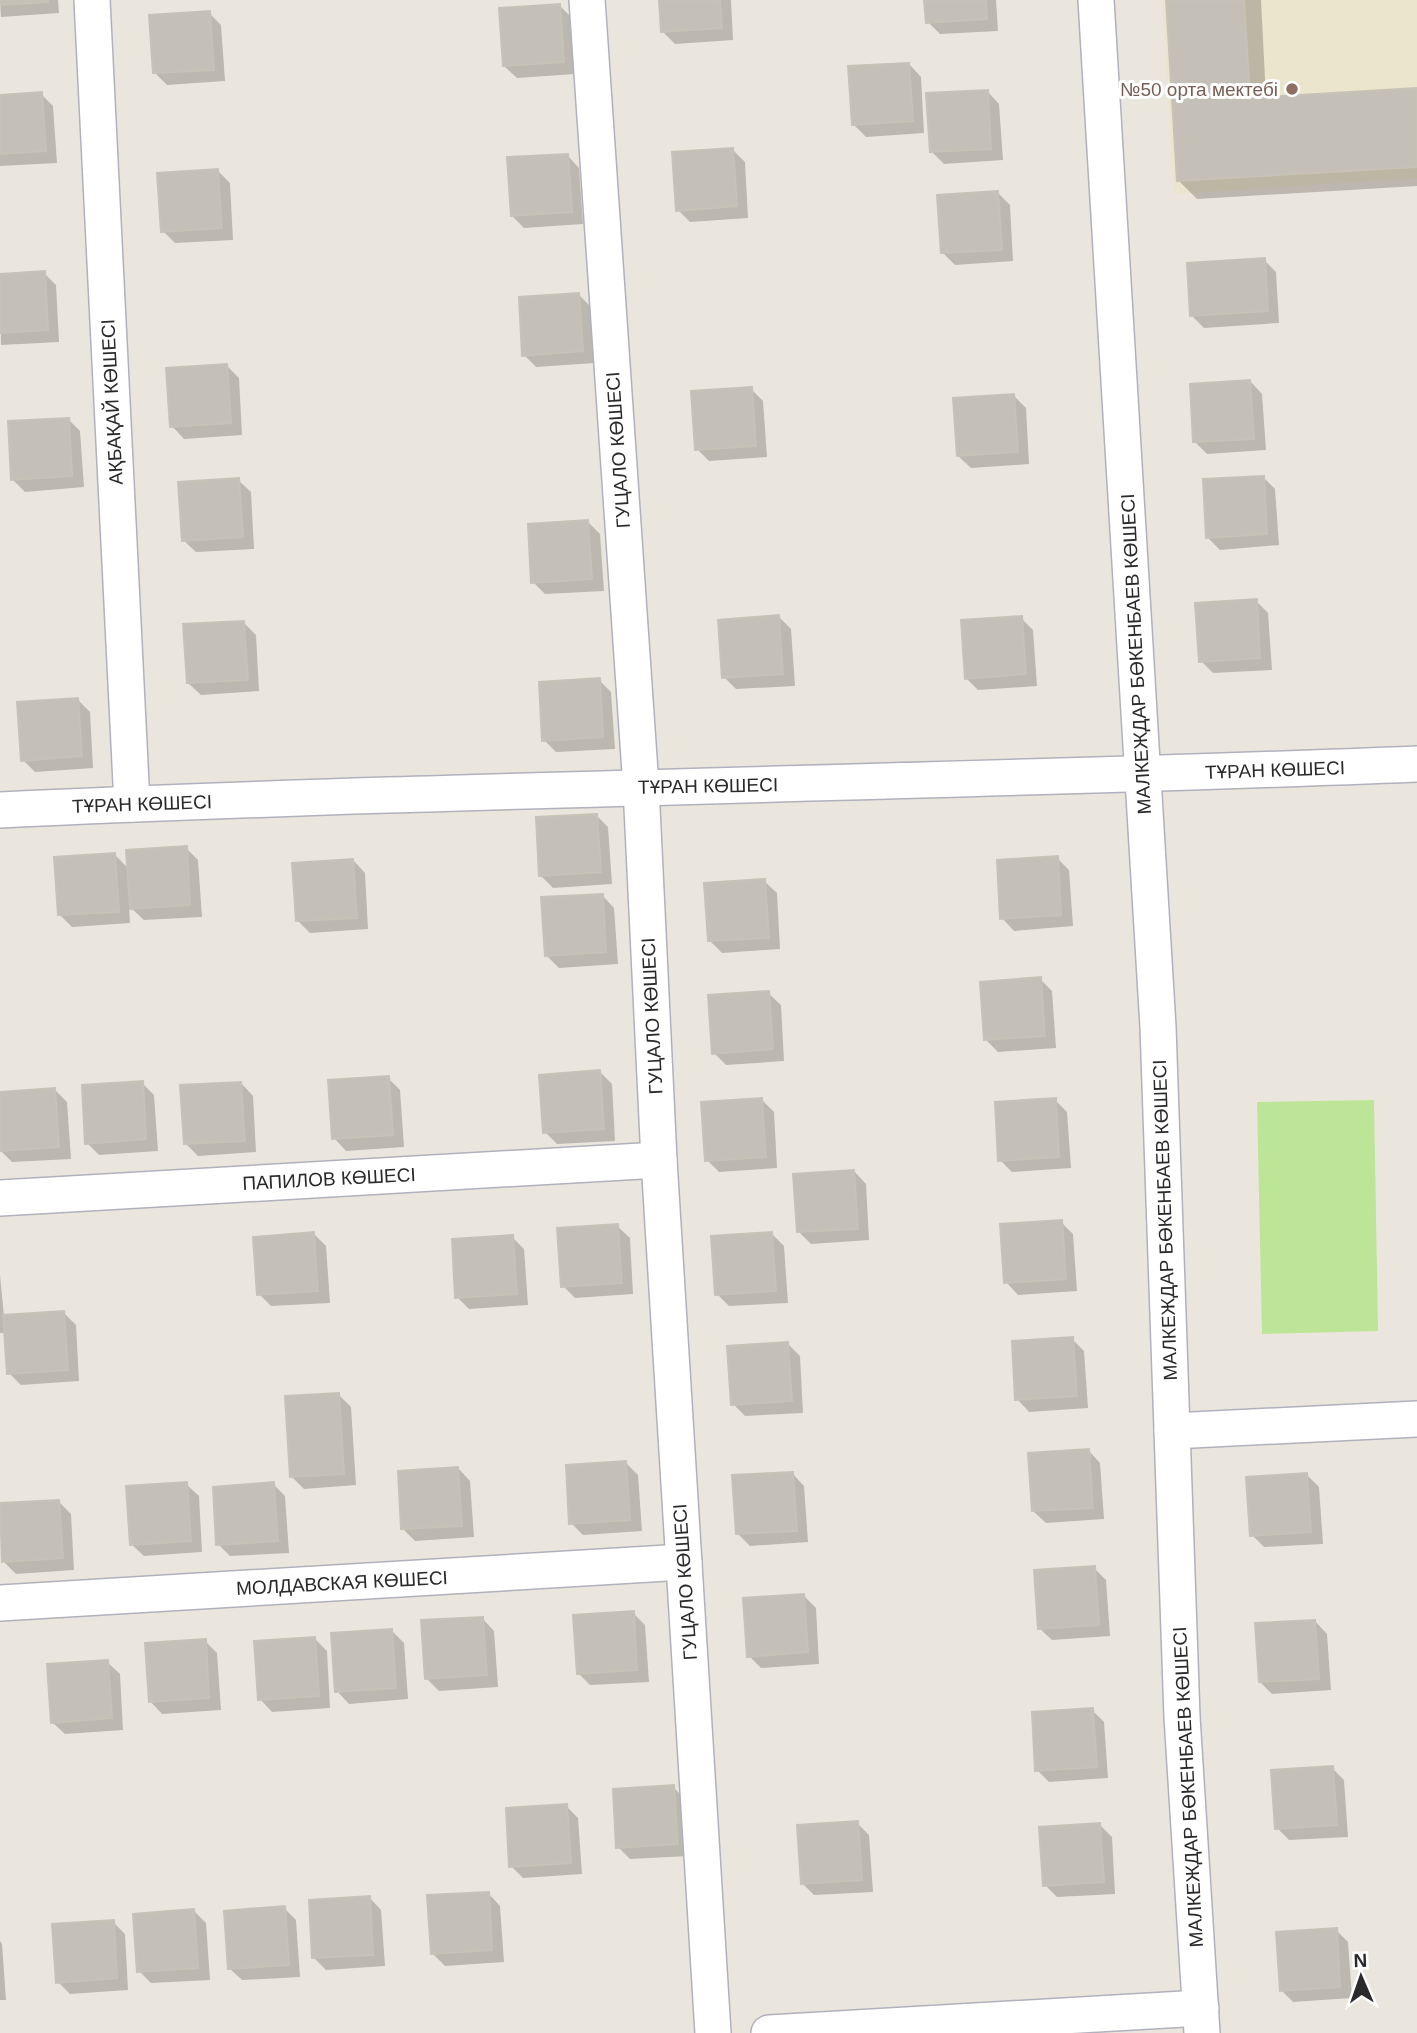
<svg xmlns="http://www.w3.org/2000/svg" width="1417" height="2033" font-family="Helvetica,sans-serif">
  <style>
    .education { fill: #ece5cd }
    .pitch { fill: #bde598 }
    .shadow { fill: #0003 }
    .building { fill: #c4c0b8; stroke: #c6c2b6; stroke-width: 2 }
    .lines { fill: none; stroke-linecap: round; stroke-linejoin: round }
    .minor-casing { stroke: #b0b1bd; stroke-width: 38 }
    .minor { stroke: #fff; stroke-width: 35 }
    .education-dot { fill: #8d6e63; stroke: #fff; stroke-width: 2.5 }
    .labels { text-anchor: middle; dominant-baseline: central; stroke-width: 6; stroke-linejoin: round; paint-order: stroke }
    .education-label { font-size: 19px; fill: #785e54; stroke: #fff; text-anchor: end }
    .street-label { font-size: 19px; fill: #2a2a2a; stroke: #fff }
  </style>
  <rect width="100%" height="100%" fill="#ebe6dd"/>
  <polygon class="education" points="1162,0 1417,0 1417,178 1174,194"/>
  <polygon class="pitch" points="1374,1100 1378,1331 1262,1334 1257,1102"/>
  <g class="shadow">
    <polygon points="0,0 58,0 59,13 1,17"/>
    <polygon points="661,0 731,0 733,40 675,44 663,32"/>
    <polygon points="926,0 996,0 998,31 940,34 928,22"/>
    <polygon points="1168,0 1261,0 1266,98 1417,89 1417,186 1197,199 1178,180"/>
    <polygon points="559,5 572,18 575,74 517,78 504,66"/>
    <polygon points="209,13 221,25 225,81 167,85 155,73"/>
    <polygon points="909,64 921,77 924,133 866,137 854,125"/>
    <polygon points="987,91 999,104 1003,160 944,164 932,152"/>
    <polygon points="41,94 53,106 57,163 0,166 0,97"/>
    <polygon points="733,150 745,162 748,218 690,222 678,210"/>
    <polygon points="567,155 579,168 583,224 524,228 512,216"/>
    <polygon points="218,171 230,183 233,240 175,243 163,231"/>
    <polygon points="998,193 1010,205 1013,261 955,265 943,253"/>
    <polygon points="1264,260 1276,272 1279,323 1204,328 1192,316"/>
    <polygon points="44,273 56,285 59,342 1,345 0,276"/>
    <polygon points="579,295 591,307 595,363 536,367 524,355"/>
    <polygon points="227,366 239,378 242,435 184,439 172,426"/>
    <polygon points="1250,381 1262,394 1266,450 1207,454 1195,442"/>
    <polygon points="751,389 763,401 767,457 709,461 697,449"/>
    <polygon points="1013,395 1026,408 1029,464 971,468 958,456"/>
    <polygon points="68,419 80,431 84,487 25,492 13,480"/>
    <polygon points="1263,477 1275,489 1279,545 1220,550 1208,538"/>
    <polygon points="238,480 251,492 254,549 196,552 183,540"/>
    <polygon points="588,522 600,534 604,591 545,594 533,582"/>
    <polygon points="1256,601 1268,613 1272,670 1213,673 1201,661"/>
    <polygon points="779,617 791,629 795,686 736,689 724,677"/>
    <polygon points="1021,618 1033,630 1037,686 978,690 966,678"/>
    <polygon points="243,622 256,635 259,691 201,695 188,683"/>
    <polygon points="599,680 611,692 615,749 556,752 544,740"/>
    <polygon points="78,700 90,712 93,768 35,772 23,760"/>
    <polygon points="596,815 608,827 612,884 553,888 541,876"/>
    <polygon points="186,848 198,860 202,917 144,920 129,906 130,923 72,927 60,915 114,854 129,869"/>
    <polygon points="1057,858 1069,870 1073,926 1014,931 1002,918"/>
    <polygon points="353,860 365,873 368,929 310,933 298,921"/>
    <polygon points="764,881 777,893 780,949 722,953 710,941"/>
    <polygon points="602,895 614,908 618,964 559,968 547,956"/>
    <polygon points="1040,979 1052,991 1056,1048 998,1052 985,1039"/>
    <polygon points="768,993 781,1005 784,1061 726,1065 714,1053"/>
    <polygon points="600,1072 612,1084 615,1141 557,1144 545,1132"/>
    <polygon points="388,1078 400,1090 404,1147 346,1151 334,1138"/>
    <polygon points="142,1083 154,1095 158,1151 99,1155 87,1143"/>
    <polygon points="241,1083 253,1096 256,1152 198,1156 186,1144"/>
    <polygon points="55,1090 67,1102 71,1159 12,1162 0,1150 0,1093"/>
    <polygon points="762,1100 774,1112 777,1168 719,1172 707,1160"/>
    <polygon points="1055,1100 1067,1112 1071,1168 1012,1172 1000,1160"/>
    <polygon points="854,1171 866,1184 869,1240 811,1244 799,1232"/>
    <polygon points="1061,1222 1073,1234 1077,1291 1018,1295 1006,1282"/>
    <polygon points="617,1226 630,1238 633,1294 575,1298 563,1286"/>
    <polygon points="314,1234 326,1246 330,1303 271,1306 259,1294"/>
    <polygon points="772,1234 784,1246 788,1303 729,1306 717,1294"/>
    <polygon points="512,1237 524,1249 528,1305 469,1309 457,1297"/>
    <polygon points="0,1275 4,1316 64,1313 76,1325 79,1381 21,1385 9,1373 6,1333 0,1333"/>
    <polygon points="1072,1339 1084,1351 1088,1408 1029,1412 1017,1399"/>
    <polygon points="788,1344 800,1356 803,1413 745,1416 733,1404"/>
    <polygon points="339,1395 351,1407 356,1485 304,1489 291,1476"/>
    <polygon points="1088,1450 1100,1463 1104,1519 1046,1523 1033,1511"/>
    <polygon points="626,1463 638,1475 642,1531 583,1535 571,1523"/>
    <polygon points="458,1468 470,1481 474,1537 415,1541 403,1529"/>
    <polygon points="792,1473 804,1486 808,1542 750,1546 738,1534"/>
    <polygon points="1307,1475 1319,1487 1323,1544 1264,1547 1252,1535"/>
    <polygon points="186,1484 199,1496 202,1552 144,1556 131,1544"/>
    <polygon points="273,1484 285,1496 289,1553 230,1556 218,1544"/>
    <polygon points="58,1501 71,1514 74,1570 16,1574 4,1562 0,1505"/>
    <polygon points="1094,1568 1106,1580 1110,1636 1052,1640 1039,1628"/>
    <polygon points="804,1596 816,1608 819,1664 761,1668 749,1656"/>
    <polygon points="633,1613 645,1625 649,1682 590,1685 578,1673"/>
    <polygon points="482,1618 494,1631 498,1687 439,1691 427,1679"/>
    <polygon points="1315,1621 1327,1634 1331,1690 1272,1694 1260,1682"/>
    <polygon points="392,1631 404,1643 408,1699 349,1704 337,1691"/>
    <polygon points="315,1639 327,1651 330,1708 272,1712 260,1699"/>
    <polygon points="205,1641 217,1653 221,1710 162,1714 150,1701"/>
    <polygon points="107,1662 120,1674 123,1730 65,1734 52,1722"/>
    <polygon points="1092,1710 1104,1722 1108,1778 1049,1782 1037,1770"/>
    <polygon points="1332,1768 1344,1780 1348,1837 1289,1840 1277,1828"/>
    <polygon points="673,1787 685,1799 689,1856 630,1859 618,1847"/>
    <polygon points="566,1806 578,1818 582,1874 523,1878 511,1866"/>
    <polygon points="857,1823 869,1835 873,1892 814,1895 802,1883"/>
    <polygon points="1100,1825 1112,1837 1115,1894 1057,1897 1045,1885"/>
    <polygon points="488,1893 500,1906 504,1962 445,1966 433,1954"/>
    <polygon points="369,1897 381,1910 385,1966 326,1970 314,1958"/>
    <polygon points="284,1908 296,1920 300,1977 242,1980 229,1968"/>
    <polygon points="194,1911 206,1923 210,1980 151,1983 139,1971"/>
    <polygon points="113,1922 125,1934 128,1990 70,1994 58,1982"/>
    <polygon points="1336,1930 1348,1942 1352,1998 1293,2002 1281,1990"/>
    <polygon points="0,1941 2,1944 6,2000 0,2000"/>
  </g>
  <g class="building">
    <polygon points="0,0 48,0 48,2 0,5"/>
    <polygon points="659,0 720,0 722,28 661,32"/>
    <polygon points="924,0 986,0 987,19 926,23"/>
    <polygon points="1166,0 1244,0 1250,98 1417,88 1417,167 1177,181"/>
    <polygon points="560,4 564,62 503,66 499,8"/>
    <polygon points="210,11 214,70 153,73 149,15"/>
    <polygon points="909,63 913,121 852,125 848,66"/>
    <polygon points="988,90 991,149 930,152 926,93"/>
    <polygon points="42,92 46,151 0,154 0,95"/>
    <polygon points="733,148 737,206 676,211 672,152"/>
    <polygon points="568,154 572,212 511,216 507,157"/>
    <polygon points="218,169 222,228 161,232 157,173"/>
    <polygon points="998,191 1002,250 941,253 937,195"/>
    <polygon points="1265,258 1268,311 1190,316 1187,263"/>
    <polygon points="45,271 48,330 0,333 0,274"/>
    <polygon points="579,293 583,351 522,356 519,297"/>
    <polygon points="227,364 231,423 170,427 166,368"/>
    <polygon points="1250,380 1254,439 1193,442 1190,384"/>
    <polygon points="752,387 756,446 695,450 691,391"/>
    <polygon points="1014,394 1018,452 957,456 953,398"/>
    <polygon points="69,418 72,476 11,480 8,421"/>
    <polygon points="1264,476 1267,534 1206,538 1203,479"/>
    <polygon points="239,478 243,537 182,541 178,482"/>
    <polygon points="588,520 592,579 531,583 528,524"/>
    <polygon points="1257,599 1260,658 1199,662 1195,603"/>
    <polygon points="779,615 783,674 722,678 718,620"/>
    <polygon points="1022,616 1026,674 965,679 961,620"/>
    <polygon points="244,621 248,680 187,683 183,624"/>
    <polygon points="600,678 603,737 542,741 539,682"/>
    <polygon points="78,698 82,756 21,761 17,702"/>
    <polygon points="597,814 601,872 539,876 536,817"/>
    <polygon points="187,846 190,905 130,909 126,850"/>
    <polygon points="115,853 119,912 58,915 54,857"/>
    <polygon points="1058,856 1061,915 1000,919 997,860"/>
    <polygon points="353,859 357,918 296,921 292,863"/>
    <polygon points="765,879 769,938 708,941 704,883"/>
    <polygon points="603,894 606,952 545,956 541,897"/>
    <polygon points="1041,977 1045,1036 984,1040 980,982"/>
    <polygon points="769,991 773,1049 712,1054 708,995"/>
    <polygon points="600,1070 604,1129 543,1133 539,1075"/>
    <polygon points="389,1076 393,1135 332,1139 328,1080"/>
    <polygon points="143,1081 146,1139 85,1144 82,1085"/>
    <polygon points="241,1082 245,1141 184,1144 180,1085"/>
    <polygon points="55,1088 59,1147 0,1151 0,1092"/>
    <polygon points="762,1098 766,1157 705,1161 701,1102"/>
    <polygon points="1056,1098 1059,1157 998,1161 995,1102"/>
    <polygon points="854,1170 858,1229 797,1232 793,1174"/>
    <polygon points="1062,1220 1066,1279 1004,1283 1000,1224"/>
    <polygon points="618,1224 622,1283 561,1287 557,1228"/>
    <polygon points="314,1232 318,1291 257,1295 253,1237"/>
    <polygon points="772,1232 776,1291 715,1295 711,1236"/>
    <polygon points="513,1235 517,1294 455,1298 452,1239"/>
    <polygon points="64,1311 68,1370 7,1374 3,1315"/>
    <polygon points="1073,1337 1077,1396 1015,1400 1012,1341"/>
    <polygon points="788,1342 792,1401 731,1405 727,1346"/>
    <polygon points="339,1393 344,1474 290,1477 285,1396"/>
    <polygon points="1089,1449 1093,1508 1032,1511 1028,1453"/>
    <polygon points="626,1461 630,1520 569,1524 566,1465"/>
    <polygon points="458,1467 462,1526 401,1529 398,1471"/>
    <polygon points="793,1472 797,1531 736,1534 732,1475"/>
    <polygon points="1307,1473 1311,1532 1250,1536 1246,1477"/>
    <polygon points="187,1482 191,1541 130,1545 126,1486"/>
    <polygon points="274,1482 278,1541 216,1545 213,1487"/>
    <polygon points="59,1500 63,1558 2,1562 0,1503"/>
    <polygon points="1095,1566 1099,1625 1038,1629 1034,1570"/>
    <polygon points="804,1594 808,1652 747,1657 743,1598"/>
    <polygon points="634,1611 637,1670 577,1674 573,1615"/>
    <polygon points="483,1617 487,1675 425,1679 421,1620"/>
    <polygon points="1315,1620 1319,1679 1259,1682 1255,1623"/>
    <polygon points="392,1629 396,1688 335,1692 331,1633"/>
    <polygon points="315,1637 319,1696 258,1700 254,1641"/>
    <polygon points="206,1639 209,1698 149,1702 145,1643"/>
    <polygon points="108,1660 112,1718 51,1723 47,1664"/>
    <polygon points="1093,1708 1097,1767 1035,1771 1032,1712"/>
    <polygon points="1333,1766 1337,1825 1275,1829 1271,1770"/>
    <polygon points="674,1785 678,1844 616,1848 613,1789"/>
    <polygon points="567,1804 571,1863 509,1867 506,1808"/>
    <polygon points="858,1821 862,1880 801,1884 797,1825"/>
    <polygon points="1100,1823 1104,1882 1043,1886 1039,1827"/>
    <polygon points="489,1892 492,1950 431,1954 427,1895"/>
    <polygon points="370,1896 373,1955 312,1958 309,1900"/>
    <polygon points="285,1906 289,1965 228,1969 224,1911"/>
    <polygon points="194,1909 198,1968 137,1972 133,1914"/>
    <polygon points="114,1920 117,1978 56,1983 52,1924"/>
    <polygon points="1337,1928 1340,1987 1280,1991 1276,1932"/>
  </g>
  <g class="lines">
    <g class="minor-casing">
      <g id="minor">
        <polyline points="92,0 132,804"/>
        <polyline points="587,0 641,787 659,1160 713,2033"/>
        <polyline points="1096,0 1158,1027 1182,1717 1202,2033"/>
        <path d="M0 810C472 788 945 783 1417 764"/>
        <polyline points="0,1198 659,1160"/>
        <polyline points="1172,1431 1417,1419"/>
        <polyline points="0,1603 684,1562"/>
        <polyline points="769,2033 1201,2008"/>
      </g>
    </g>
    <use href="#minor" class="minor"/>
  </g>
  <circle class="education-dot" cx="1292" cy="89" r="7"/>
  <g class="labels">
    <g class="education-label">
      <text x="1278" y="89">№50 орта мектебі</text>
    </g>
    <g class="street-label">
      <text transform="translate(112 402) rotate(-93)">АҚБАҚАЙ КӨШЕСІ</text>
      <text transform="translate(618 450) rotate(-94)">ГУЦАЛО КӨШЕСІ</text>
      <text transform="translate(1136 654) rotate(-93)">МАЛКЕЖДАР БӨКЕНБАЕВ КӨШЕСІ</text>
      <text transform="translate(1275 770) rotate(-2)">ТҰРАН КӨШЕСІ</text>
      <text transform="translate(708 786) rotate(-1)">ТҰРАН КӨШЕСІ</text>
      <text transform="translate(142 804) rotate(-2)">ТҰРАН КӨШЕСІ</text>
      <text transform="translate(652 1016) rotate(-93)">ГУЦАЛО КӨШЕСІ</text>
      <text transform="translate(329 1179) rotate(-3)">ПАПИЛОВ КӨШЕСІ</text>
      <text transform="translate(1165 1220) rotate(-92)">МАЛКЕЖДАР БӨКЕНБАЕВ КӨШЕСІ</text>
      <text transform="translate(685 1582) rotate(-94)">ГУЦАЛО КӨШЕСІ</text>
      <text transform="translate(342 1583) rotate(-3)">МОЛДАВСКАЯ КӨШЕСІ</text>
      <text transform="translate(1188 1787) rotate(-93)">МАЛКЕЖДАР БӨКЕНБАЕВ КӨШЕСІ</text>
    </g>
  </g>
  <g transform="translate(1361 1977) rotate(358)" stroke="#ffffff" stroke-width="5" paint-order="stroke">
  <path d="M0-5L12 26L0 18L-12 26Z" fill="#2a2a2a"/>
  <text y="-10" font-size="19" font-weight="bold" text-anchor="middle" fill="#2a2a2a">N</text>
  </g>
</svg>
